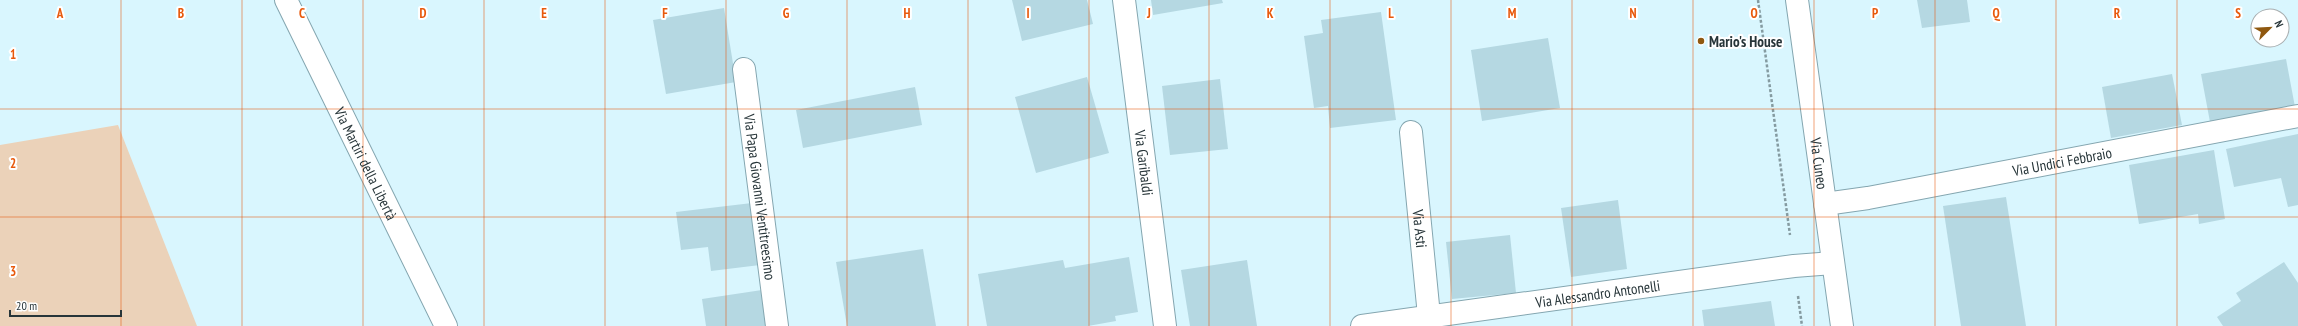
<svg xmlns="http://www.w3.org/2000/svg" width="2298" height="326" font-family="'PT Sans Narrow',sans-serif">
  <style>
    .green { fill: #ebd2b9 }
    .building { fill: #b5d8e2 }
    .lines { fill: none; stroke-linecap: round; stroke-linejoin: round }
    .street-casing { stroke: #84a6b0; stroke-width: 24 }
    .secondary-casing { stroke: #84a6b0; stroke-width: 24 }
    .path { stroke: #859ba1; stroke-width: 2.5; stroke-dasharray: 3 2; stroke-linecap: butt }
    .street { stroke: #fff; stroke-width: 22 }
    .secondary { stroke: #fff; stroke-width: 22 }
    .grid { fill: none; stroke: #e8590c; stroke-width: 1; stroke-opacity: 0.55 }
    .poi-dot { fill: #8f580f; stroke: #fff; stroke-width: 1.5 }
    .labels { text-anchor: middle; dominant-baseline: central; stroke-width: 4; stroke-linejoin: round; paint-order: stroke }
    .poi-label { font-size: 15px; font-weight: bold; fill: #273539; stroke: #fff; text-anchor: start }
    .street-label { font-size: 15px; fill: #273539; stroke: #fff }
    .grid-label { font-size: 13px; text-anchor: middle; font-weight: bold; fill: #e8590c; stroke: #fff; stroke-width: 4; stroke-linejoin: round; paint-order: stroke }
  </style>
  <rect width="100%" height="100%" fill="#d9f6fe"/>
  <polygon class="green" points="118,125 197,326 0,326 0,145"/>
  <g class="building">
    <polygon points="1012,0 1087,0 1093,24 1022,41"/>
    <polygon points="1151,0 1222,0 1223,3 1153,15"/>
    <polygon points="1917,0 1967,0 1970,22 1922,28"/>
    <polygon points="724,8 736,82 666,94 653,20"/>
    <polygon points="1381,12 1396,120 1330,128 1328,106 1314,108 1304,36 1323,33 1321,20"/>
    <polygon points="1548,38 1560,108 1482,121 1471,50"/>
    <polygon points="2286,59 2295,107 2210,122 2201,74"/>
    <polygon points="2172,74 2182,125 2111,138 2102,87"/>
    <polygon points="1087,77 1109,153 1036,173 1015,97"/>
    <polygon points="1220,79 1228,149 1170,155 1162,86"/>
    <polygon points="915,87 922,125 803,148 796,110"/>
    <polygon points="2298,134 2298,205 2288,207 2281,178 2234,187 2226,149"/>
    <polygon points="2214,150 2225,219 2199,224 2198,214 2139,224 2129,165"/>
    <polygon points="2006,197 2026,326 1961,326 1943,206"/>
    <polygon points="1618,200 1627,269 1571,277 1561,208"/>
    <polygon points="752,203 760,265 711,271 708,247 681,250 676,212"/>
    <polygon points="1510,235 1516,293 1452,299 1446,242"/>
    <polygon points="923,249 936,326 847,326 836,262"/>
    <polygon points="1129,257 1138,312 1115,316 1116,321 1088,326 987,326 978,274 1063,260 1065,268"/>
    <polygon points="1247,260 1257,326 1190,326 1181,270"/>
    <polygon points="2284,262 2298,283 2298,326 2223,326 2217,317 2241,301 2236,293"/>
    <polygon points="762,290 768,326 706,326 702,299"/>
    <polygon points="1771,301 1775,326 1704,326 1702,310"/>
  </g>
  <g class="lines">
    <g class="street-casing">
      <g id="street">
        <path id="s1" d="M286 0 446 326"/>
        <path id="s2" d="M1124 0 1165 326"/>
        <path id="s3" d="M744 69 777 326"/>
        <path id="s4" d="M1411 132 1430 326"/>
        <path id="s5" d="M1825 204 1868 198 2298 116"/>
        <path id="s6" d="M1362 326 1794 266 1833 263"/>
      </g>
    </g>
    <g class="secondary-casing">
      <g id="secondary">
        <path id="s7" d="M1797 0 1842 326"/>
      </g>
    </g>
    <g class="path">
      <polyline points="1758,0 1790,235"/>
      <polyline points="1798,296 1802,326"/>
    </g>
    <use href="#street" class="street"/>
    <use href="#secondary" class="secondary"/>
  </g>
  <path class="grid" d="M121 0V326M242 0V326M363 0V326M484 0V326M605 0V326M726 0V326M847 0V326M968 0V326M1089 0V326M1209 0V326M1330 0V326M1451 0V326M1572 0V326M1693 0V326M1814 0V326M1935 0V326M2056 0V326M2177 0V326M0 109H2298M0 217H2298"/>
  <circle class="poi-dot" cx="1701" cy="41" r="4"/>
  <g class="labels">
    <g class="poi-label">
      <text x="1709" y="41">Mario's House</text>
    </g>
    <g class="street-label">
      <text stroke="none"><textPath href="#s5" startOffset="241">Via Undici Febbraio</textPath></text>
      <text stroke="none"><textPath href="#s1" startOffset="182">Via Martiri della Libertà</textPath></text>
      <text stroke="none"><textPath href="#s2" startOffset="164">Via Garibaldi</textPath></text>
      <text stroke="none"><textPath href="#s7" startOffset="165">Via Cuneo</textPath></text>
      <text stroke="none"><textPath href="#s3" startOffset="129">Via Papa Giovanni Ventitreesimo</textPath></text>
      <text stroke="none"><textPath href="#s4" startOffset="97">Via Asti</textPath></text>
      <text stroke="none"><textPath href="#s6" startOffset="238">Via Alessandro Antonelli</textPath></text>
    </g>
  </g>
  <g class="grid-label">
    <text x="60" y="18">A</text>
    <text x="181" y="18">B</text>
    <text x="302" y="18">C</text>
    <text x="423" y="18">D</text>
    <text x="544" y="18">E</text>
    <text x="665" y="18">F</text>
    <text x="786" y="18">G</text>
    <text x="907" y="18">H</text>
    <text x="1028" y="18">I</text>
    <text x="1149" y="18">J</text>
    <text x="1270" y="18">K</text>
    <text x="1391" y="18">L</text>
    <text x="1512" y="18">M</text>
    <text x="1633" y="18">N</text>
    <text x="1754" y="18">O</text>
    <text x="1875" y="18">P</text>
    <text x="1996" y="18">Q</text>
    <text x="2117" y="18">R</text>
    <text x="2238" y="18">S</text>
    <text x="13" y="59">1</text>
    <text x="13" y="168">2</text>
    <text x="13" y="276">3</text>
  </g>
  <g transform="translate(2270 28) rotate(66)"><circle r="19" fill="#ffffff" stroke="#a9aeb0"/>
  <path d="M0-3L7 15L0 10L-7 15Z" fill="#8f580f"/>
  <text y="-6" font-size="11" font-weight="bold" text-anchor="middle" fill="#273539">N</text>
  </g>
  <path d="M10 310v6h111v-6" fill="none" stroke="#273539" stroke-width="2"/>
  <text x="16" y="310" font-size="12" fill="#273539" stroke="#ffffff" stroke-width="3" paint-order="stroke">20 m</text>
</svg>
